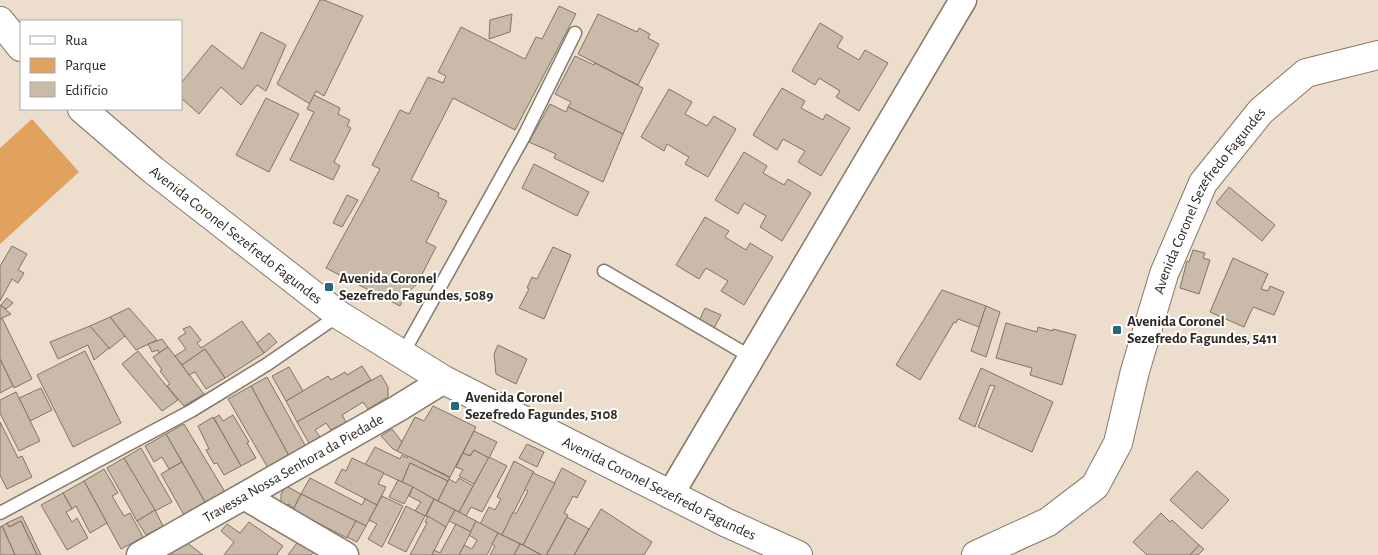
<svg xmlns="http://www.w3.org/2000/svg" width="1378" height="555" font-family="'Alegreya Sans',sans-serif">
  <style>
    .green { fill: #e0a25d }
    .building { fill: #cabaaa; stroke: #827364 }
    .lines { fill: none; stroke-linecap: round; stroke-linejoin: round }
    .service-casing { stroke: #877869; stroke-width: 15 }
    .minor-casing { stroke: #877869; stroke-width: 29 }
    .secondary-casing { stroke: #877869; stroke-width: 30 }
    .service { stroke: #fff; stroke-width: 12 }
    .minor { stroke: #fff; stroke-width: 26 }
    .secondary { stroke: #fff; stroke-width: 28 }
    .poi-dot { fill: #246879; stroke: #fff; stroke-width: 2 }
    .labels { text-anchor: middle; dominant-baseline: central; stroke-width: 4; stroke-linejoin: round; paint-order: stroke }
    .street-label { font-size: 15px; fill: #2e2822; stroke: #fff }
    .poi-label { font-size: 15px; font-weight: bold; fill: #2e2822; stroke: #fff; text-anchor: start }
  </style>
  <rect width="100%" height="100%" fill="#edddcc"/>
  <polygon class="green" points="32,119 79,172 0,244 0,148"/>
  <g class="building">
    <polygon points="320,0 324,0 363,16 324,96 316,91 310,104 277,84"/>
    <polygon points="559,6 576,14 515,130 453,98 411,180 439,193 438,197 447,201 426,242 436,247 417,284 406,294 400,306 326,268 380,169 372,165 400,110 409,114 428,77 443,83 446,76 438,72 461,27 525,59 536,37 542,39"/>
    <polygon points="512,14 510,32 489,39 490,20"/>
    <polygon points="598,14 637,32 639,28 650,34 648,38 659,44 638,85 578,54"/>
    <polygon points="820,23 843,37 837,47 859,60 865,50 888,63 859,111 836,97 840,91 819,78 815,85 792,71"/>
    <polygon points="261,32 286,45 266,91 257,85 241,105 221,87 199,114 181,98 181,83 212,45 243,69"/>
    <polygon points="575,56 594,65 595,63 643,88 623,134 568,107 571,102 555,94"/>
    <polygon points="782,88 805,101 801,108 823,120 826,114 850,128 821,176 798,162 805,151 783,139 777,150 753,135"/>
    <polygon points="669,89 692,102 685,114 707,126 714,116 736,129 708,177 685,164 689,157 667,144 664,151 641,137"/>
    <polygon points="314,95 340,108 338,114 350,120 347,126 351,128 334,162 340,166 333,180 290,160 314,112 307,109"/>
    <polygon points="266,98 299,114 269,172 236,155"/>
    <polygon points="550,104 566,112 568,107 623,134 603,182 554,158 556,154 529,142"/>
    <polygon points="744,152 767,166 763,173 784,185 788,179 811,193 782,241 760,227 766,216 744,203 738,214 715,200"/>
    <polygon points="534,164 589,192 577,216 522,188"/>
    <polygon points="1229,187 1275,225 1262,241 1216,203"/>
    <polygon points="347,195 358,200 342,227 333,223"/>
    <polygon points="705,217 729,231 725,237 746,250 750,243 773,257 744,305 721,291 728,281 706,268 699,279 676,265"/>
    <polygon points="12,246 27,254 18,270 24,273 18,283 12,279 0,301 0,266"/>
    <polygon points="553,247 571,255 544,319 519,308 529,289 527,288 532,277 537,279"/>
    <polygon points="1193,250 1205,253 1203,258 1210,260 1199,294 1180,288 1187,261 1189,262"/>
    <polygon points="1233,258 1268,274 1261,289 1268,291 1270,286 1284,292 1274,315 1253,307 1244,327 1210,312"/>
    <polygon points="942,290 986,306 979,327 958,319 956,323 954,322 920,380 896,365"/>
    <polygon points="7,298 13,303 6,309 1,305"/>
    <polygon points="0,305 11,314 0,319"/>
    <polygon points="986,306 1000,312 986,357 971,351"/>
    <polygon points="129,308 157,340 136,350 110,317"/>
    <polygon points="705,308 721,315 714,328 699,321"/>
    <polygon points="110,317 125,336 109,349 90,326"/>
    <polygon points="2,318 32,379 14,388 0,359 0,319"/>
    <polygon points="242,321 264,353 225,378 205,349 182,365 175,356 186,349 178,338 186,333 183,329 190,326 201,340 197,343 201,348"/>
    <polygon points="1006,323 1037,332 1038,327 1053,331 1053,329 1076,335 1062,385 1030,375 1032,368 996,358"/>
    <polygon points="90,326 109,348 94,360 88,345 58,359 50,342"/>
    <polygon points="269,333 277,342 264,353 257,343"/>
    <polygon points="162,339 168,347 159,353 158,350 152,352 148,344"/>
    <polygon points="498,345 527,359 516,384 496,374 494,354"/>
    <polygon points="168,347 204,394 184,406 167,386 170,384 160,371 162,370 153,357"/>
    <polygon points="205,349 225,378 206,389 195,372 189,375 182,365"/>
    <polygon points="85,351 121,423 73,447 37,375"/>
    <polygon points="138,351 178,400 162,411 122,364"/>
    <polygon points="0,359 13,386 0,393"/>
    <polygon points="362,366 371,380 297,422 286,401 328,376 331,380 345,372 347,375"/>
    <polygon points="289,367 303,391 286,401 272,376"/>
    <polygon points="981,368 1053,402 1032,452 978,427 995,386 990,385 975,427 959,419"/>
    <polygon points="381,375 388,387 388,397 368,409 363,402 342,415 346,422 331,430 326,423 315,430 320,437 309,443 297,422"/>
    <polygon points="267,377 306,447 289,456 251,386"/>
    <polygon points="251,386 289,456 268,468 228,399"/>
    <polygon points="41,388 52,410 30,421 19,398"/>
    <polygon points="16,392 40,441 19,451 0,413 0,400"/>
    <polygon points="433,406 476,427 450,477 397,451 415,417 424,421"/>
    <polygon points="219,415 223,421 233,415 249,442 247,443 256,458 241,466 214,418"/>
    <polygon points="213,417 241,466 224,475 217,463 214,464 206,450 209,449 198,426"/>
    <polygon points="0,422 18,458 22,456 32,477 7,489 0,475"/>
    <polygon points="184,424 225,492 205,502 166,434"/>
    <polygon points="392,429 402,442 397,451 393,449 381,436"/>
    <polygon points="474,431 497,442 489,458 474,450 470,456 463,453"/>
    <polygon points="166,434 182,462 169,469 162,457 154,462 145,446"/>
    <polygon points="527,444 544,452 537,467 519,458"/>
    <polygon points="375,447 400,459 402,455 407,458 408,456 450,478 448,481 410,463 402,482 365,465"/>
    <polygon points="141,448 172,502 155,511 124,458"/>
    <polygon points="474,450 489,458 474,484 459,476 463,470 456,467 463,453 470,456"/>
    <polygon points="489,457 507,466 482,512 471,507 466,516 459,512"/>
    <polygon points="124,458 155,510 137,521 107,468"/>
    <polygon points="352,458 384,473 378,484 386,487 377,505 335,483 342,469 346,471"/>
    <polygon points="514,461 534,472 502,535 480,524 489,507 495,510 501,499 497,497"/>
    <polygon points="182,462 205,502 184,515 161,474"/>
    <polygon points="410,463 448,481 438,501 402,482"/>
    <polygon points="562,468 586,481 577,498 573,496 564,513 568,515 546,555 542,555 523,545"/>
    <polygon points="104,469 118,493 112,496 124,516 130,513 143,537 121,549 84,481"/>
    <polygon points="1197,471 1229,500 1202,529 1170,500"/>
    <polygon points="533,473 555,483 523,545 502,535 513,512 516,514 528,491 525,489"/>
    <polygon points="310,478 362,505 365,499 377,505 366,526 301,494"/>
    <polygon points="459,478 473,486 459,512 438,501 449,479 456,483"/>
    <polygon points="398,480 413,487 404,504 389,497"/>
    <polygon points="84,481 107,523 90,533 76,506 72,509 63,493"/>
    <polygon points="286,486 301,494 294,508 288,504 285,508 281,503 281,494"/>
    <polygon points="413,487 434,499 425,516 415,511 421,502 409,496"/>
    <polygon points="63,493 72,509 66,512 72,522 77,518 88,538 67,550 41,505"/>
    <polygon points="301,494 356,521 347,538 293,510"/>
    <polygon points="382,496 403,506 382,547 368,539 377,524 369,520"/>
    <polygon points="434,499 455,510 446,527 426,516"/>
    <polygon points="406,506 425,516 406,552 388,543"/>
    <polygon points="601,509 652,542 644,555 574,555"/>
    <polygon points="155,510 163,526 146,535 137,521"/>
    <polygon points="455,510 476,521 471,532 449,521"/>
    <polygon points="1161,513 1170,522 1172,520 1199,545 1190,555 1147,555 1133,542"/>
    <polygon points="22,516 41,555 37,555 21,521 9,527 7,523"/>
    <polygon points="428,516 446,527 432,555 410,555 427,523 425,522"/>
    <polygon points="567,517 589,529 574,555 548,555 547,554"/>
    <polygon points="21,521 37,555 15,555 2,526 7,523 9,527"/>
    <polygon points="356,521 366,526 357,542 347,537"/>
    <polygon points="476,521 498,533 487,555 459,555 464,545 472,549 477,540 469,535"/>
    <polygon points="249,522 283,546 277,554 278,555 224,555 234,542 221,531 227,524 240,533"/>
    <polygon points="456,524 471,532 459,555 432,555 434,550 440,553"/>
    <polygon points="2,526 15,555 0,555 0,527"/>
    <polygon points="498,533 520,544 514,555 490,555 495,546 492,544"/>
    <polygon points="186,542 203,555 159,555"/>
    <polygon points="297,543 314,552 311,555 288,555"/>
    <polygon points="520,544 523,545 541,555 514,555"/>
    <polygon points="1199,545 1204,549 1198,555 1190,555"/>
  </g>
  <g class="lines">
    <g class="service-casing">
      <g id="service">
        <polyline points="604,271 751,357"/>
        <polyline points="402,355 523,138 575,33"/>
        <polyline points="0,513 191,411 266,365 339,315"/>
      </g>
    </g>
    <g class="minor-casing">
      <g id="minor">
        <polyline points="670,495 963,0"/>
        <polyline points="244,496 345,555"/>
        <path id="s1" d="M140 555 397 409 444 380"/>
      </g>
    </g>
    <g class="secondary-casing">
      <g id="secondary">
        <polyline points="0,21 21,47"/>
        <path id="s2" d="M82 109 153 170 339 315 444 380 727 523 798 555"/>
        <path id="s3" d="M976 555 1048 522 1095 486 1118 443 1135 371 1164 274 1203 183 1261 111 1306 73 1378 55"/>
      </g>
    </g>
    <use href="#service" class="service"/>
    <use href="#minor" class="minor"/>
    <use href="#secondary" class="secondary"/>
  </g>
  <g class="poi-dot">
    <rect x="324" y="282" width="10" height="10" rx="2.5"/>
    <rect x="1112" y="325" width="10" height="10" rx="2.5"/>
    <rect x="450" y="401" width="10" height="10" rx="2.5"/>
  </g>
  <g class="labels">
    <g class="street-label">
      <text stroke="none"><textPath href="#s3" startOffset="449">Avenida Coronel Sezefredo Fagundes</textPath></text>
      <text stroke="none"><textPath href="#s2" startOffset="199">Avenida Coronel Sezefredo Fagundes</textPath></text>
      <text stroke="none"><textPath href="#s1" startOffset="176">Travessa Nossa Senhora da Piedade</textPath></text>
      <text stroke="none"><textPath href="#s2" startOffset="694">Avenida Coronel Sezefredo Fagundes</textPath></text>
    </g>
    <g class="poi-label">
      <text x="339" y="278">Avenida Coronel<tspan x="339" dy="17">Sezefredo Fagundes, 5089</tspan></text>
      <text x="1127" y="321">Avenida Coronel<tspan x="1127" dy="17">Sezefredo Fagundes, 5411</tspan></text>
      <text x="465" y="397">Avenida Coronel<tspan x="465" dy="17">Sezefredo Fagundes, 5108</tspan></text>
    </g>
  </g>
  <rect x="20" y="20" width="162" height="90" fill="#ffffff" stroke="#aba9a7"/>
  <rect x="30" y="36" width="25" height="8" fill="#ffffff" stroke="#aba9a7"/>
  <text x="65" y="45" font-size="15" fill="#2e2822">Rua</text>
  <rect x="30" y="58" width="25" height="15" fill="#e0a25d" stroke="#aba9a7"/>
  <text x="65" y="70" font-size="15" fill="#2e2822">Parque</text>
  <rect x="30" y="82" width="25" height="15" fill="#cabaaa" stroke="#aba9a7"/>
  <text x="65" y="95" font-size="15" fill="#2e2822">Edifício</text>
</svg>
